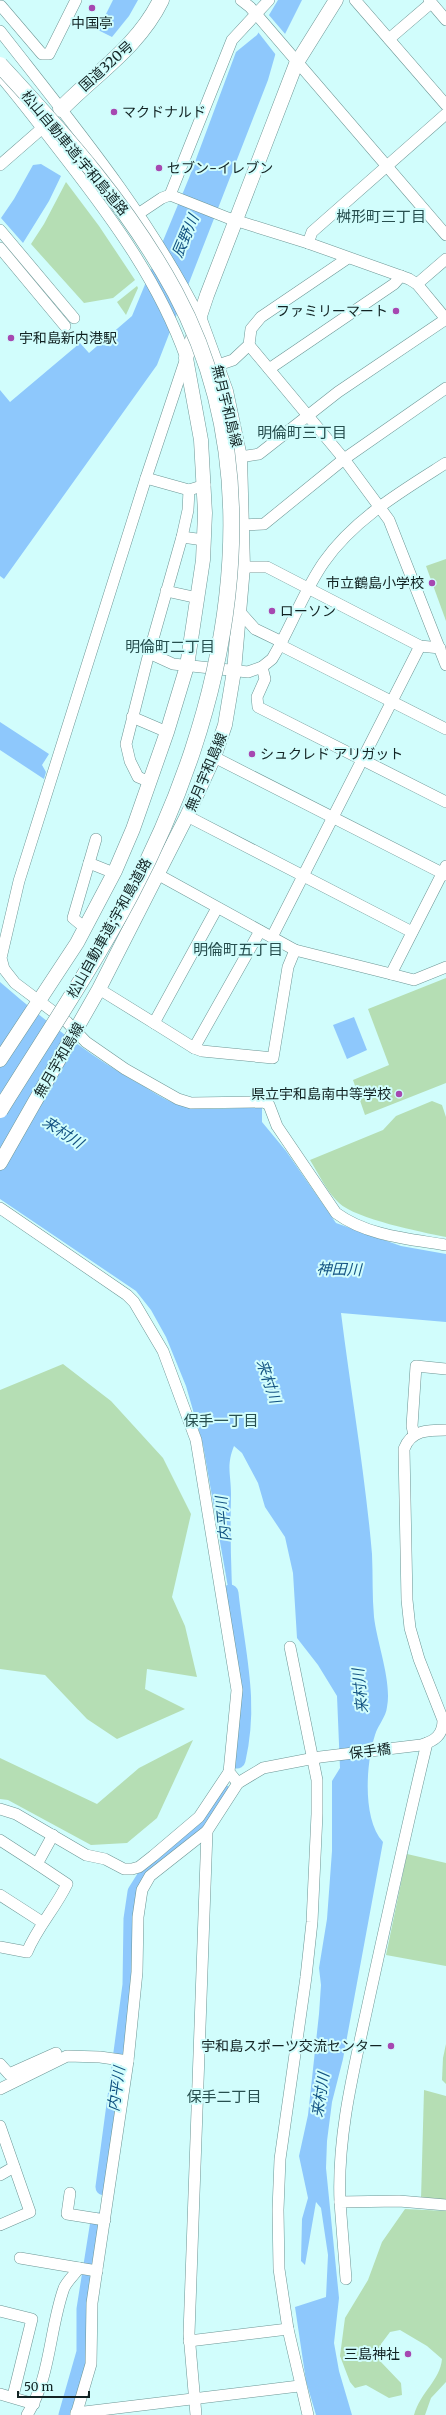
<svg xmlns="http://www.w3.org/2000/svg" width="446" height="2415" font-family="Merriweather,'Noto Sans JP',serif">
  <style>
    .green { fill: #b5deb4 }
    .water { fill: #8ec8fc }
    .pier { fill: #d1fdfc }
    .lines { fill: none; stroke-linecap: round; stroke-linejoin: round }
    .river { stroke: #8ec8fc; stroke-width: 17 }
    .minor-casing { stroke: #6d9695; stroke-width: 12 }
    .major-casing { stroke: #6d9695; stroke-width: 15 }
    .highway-casing { stroke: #6d9695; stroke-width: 17 }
    .minor { stroke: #fff; stroke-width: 11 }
    .major { stroke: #fff; stroke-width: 14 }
    .highway { stroke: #fff; stroke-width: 16 }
    .highway-bridge-casing { stroke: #6d9695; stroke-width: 17; stroke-linecap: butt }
    .highway-bridge { stroke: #fff; stroke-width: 16 }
    .poi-dot { fill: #a648b1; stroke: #d1fdfc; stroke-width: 1.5 }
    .labels { text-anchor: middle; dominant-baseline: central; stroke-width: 4; stroke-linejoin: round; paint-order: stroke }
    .poi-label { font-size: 14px; fill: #122323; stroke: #d1fdfc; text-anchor: start }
    .street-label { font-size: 14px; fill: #122323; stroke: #d1fdfc }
    .neighbourhood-label { font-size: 15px; fill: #274f4f; stroke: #d1fdfc }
    .water-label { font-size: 15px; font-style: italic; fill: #125282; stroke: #d1fdfc }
  </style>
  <rect width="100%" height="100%" fill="#d1fdfc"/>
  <g class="green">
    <polygon points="66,182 99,226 135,280 113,298 84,303 31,244 44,224"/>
    <polygon points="137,286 138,288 126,315 117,302"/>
    <polygon points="446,559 446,621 426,566"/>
    <polygon points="446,978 446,1083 365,1115 353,1080 389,1065 368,1009"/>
    <path d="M432 1101 442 1105 446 1117V1237C421 1232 356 1219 339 1203 326 1191 319 1174 310 1160L383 1130 396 1116Z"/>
    <polygon points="63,1364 111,1401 163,1458 191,1514 172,1597 185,1626 197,1677 147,1669 145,1689 185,1709 117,1739 87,1719 45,1675 0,1669 0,1390"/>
    <polygon points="193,1740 157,1818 127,1843 91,1845 8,1800 0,1799 0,1758 97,1804 139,1768"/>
    <polygon points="407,1854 446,1863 446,1966 386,1955"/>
    <polygon points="446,2044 446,2084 442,2080 443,2058"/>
    <polygon points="424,2090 446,2096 446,2201 421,2199"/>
    <path d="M405 2209 446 2211V2382L431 2398 425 2415H414C420 2392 440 2381 442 2359L427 2346 400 2330 390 2332 381 2344 380 2361 401 2383 402 2395 389 2398 366 2385 355 2388 350 2382 340 2356 345 2318 368 2280 382 2242Z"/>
  </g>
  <g class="water">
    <polygon points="113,0 138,0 129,16 112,37 98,30"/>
    <polygon points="278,0 302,0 276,52 268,80 157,365 4,579 0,576 0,390 10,402 80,343 89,353 132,316 189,178 236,52 257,35"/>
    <polygon points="41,164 61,176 49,201 23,243 1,218 14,199 33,165"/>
    <polygon points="0,722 49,754 42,765 46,772 44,779 0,750"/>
    <path d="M0 982C45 1021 92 1058 145 1087 156 1094 170 1103 183 1106 209 1112 236 1107 262 1108V1122L286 1151 336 1223 401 1246 446 1254V1322L341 1313C351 1393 365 1473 372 1554 373 1575 372 1596 374 1617 377 1643 392 1682 387 1707 386 1717 378 1725 375 1735 366 1763 362 1819 383 1842L343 2059 332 2102 327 2141 326 2168 339 2298 334 2343 339 2371 352 2415H316L306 2381 295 2307 326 2297 328 2255 321 2208 316 2202 305 2265 301 2261 302 2219 308 2198 299 2156 308 2115 319 2014 321 1985 319 1968 327 1919 332 1851V1781L340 1768 337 1696 318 1665 297 1638 293 1573 285 1537 265 1507 258 1483 242 1453 234 1446C226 1466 231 1474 231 1494 230 1539 231 1586 235 1631L231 1632 229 1593 203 1445 186 1386 166 1337 151 1310 136 1291 0 1199Z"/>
    <polygon points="354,1017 367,1050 347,1059 333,1025"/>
  </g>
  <polygon class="pier" points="268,14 286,35 276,55 258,32"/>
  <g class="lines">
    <g class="river">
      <path d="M230 1593C236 1652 251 1700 237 1760"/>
      <polyline points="104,2187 131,1985 132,1919 136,1892 146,1876 190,1835 223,1793"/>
      <polyline points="67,2415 85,2352 85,2309 99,2221"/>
    </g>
    <g class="minor-casing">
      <g id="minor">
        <polyline points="241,0 250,7 446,235"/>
        <polyline points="355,0 446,105"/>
        <polyline points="429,0 446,20"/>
        <polyline points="1,6 42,54 49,54 76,0"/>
        <path d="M0 31C71 122 147 213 199 317"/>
        <polyline points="389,39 431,3"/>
        <path d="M2 78C24 104 45 132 66 159 114 221 160 284 186 358L146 478 19 881 1 958 4 969 15 983 67 1022 86 1042 125 1069 178 1099 191 1103 264 1102 269 1105 277 1126 336 1213C367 1236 410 1239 446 1245"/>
        <polyline points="0,165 47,124"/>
        <polyline points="170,195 232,40 269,0"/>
        <polyline points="138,214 162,198 170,195 228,218 308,243 409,279 417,284 446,319 338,392 259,454 240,457"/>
        <polyline points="0,230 74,318"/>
        <polyline points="308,243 312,232 446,114"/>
        <polyline points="0,248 65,326"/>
        <polyline points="417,284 446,259"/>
        <polyline points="249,345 344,459 389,520 446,665"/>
        <polyline points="218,365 233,360 249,345 251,329 261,317 348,258"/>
        <polyline points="269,369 394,284 401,276"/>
        <polyline points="146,478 189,490 205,485"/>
        <polyline points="243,525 264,524 344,459 446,388"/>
        <polyline points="182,537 204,540"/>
        <polyline points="243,567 267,567 420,646 440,648"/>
        <polyline points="166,591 198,598"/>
        <polyline points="239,611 255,629 282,642"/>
        <polyline points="280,645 446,729"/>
        <path d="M149 653 173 664 248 672 262 667 272 659C291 628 303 592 324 562 354 519 402 491 446 463"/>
        <polyline points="262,667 265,679 257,697 258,707 446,802"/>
        <polyline points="132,717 167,732"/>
        <polyline points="214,757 446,875"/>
        <polyline points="150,782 138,777 130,761 126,744 149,653 182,537 188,510 189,490"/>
        <polyline points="187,816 412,932"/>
        <polyline points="89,863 114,873"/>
        <polyline points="157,874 295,950 391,974 446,866"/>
        <polyline points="85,928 73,918 96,839"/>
        <polyline points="272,937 420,646"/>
        <polyline points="391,974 414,980 446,967"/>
        <polyline points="99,989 154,1023 217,908"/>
        <polyline points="154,1023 194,1048 260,931"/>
        <polyline points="194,1048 202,1051 273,1058 288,967 295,950"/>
        <polyline points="0,1208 127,1295 134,1302 163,1351 196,1440 237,1690 229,1772 238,1783"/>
        <polyline points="414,1435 412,1426 416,1366 446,1369"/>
        <polyline points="290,1647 317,1780 317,1814 312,1922 306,1977 280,2159 278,2210 279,2269 288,2329 308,2415"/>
        <polyline points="0,1809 16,1814 86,1855 105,1859 124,1869 132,1869 139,1867 153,1856 199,1817 229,1772"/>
        <polyline points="0,1840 37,1864"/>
        <polyline points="0,1895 42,1922"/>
        <path d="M0 1947 27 1952C38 1926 55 1909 67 1884L37 1864 53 1835"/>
        <polyline points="0,2064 9,2074 56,2053"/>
        <polyline points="0,2089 67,2056 100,2057 128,2061"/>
        <polyline points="0,2126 30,2212 0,2225"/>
        <polyline points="0,2175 14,2167"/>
        <polyline points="70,2193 67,2214 105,2220"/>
        <path d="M340 2202C337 2135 354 2069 368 2004 387 1917 406 1830 427 1743"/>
        <polyline points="20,2258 79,2268"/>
        <polyline points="346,2279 340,2202 399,2201 446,2205"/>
        <polyline points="0,2311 32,2319 13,2396"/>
        <polyline points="189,2341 288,2329"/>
        <polyline points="0,2394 34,2404"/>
        <polyline points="76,2413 299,2386"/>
        <path d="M27 2415C51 2377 49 2330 64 2288 67 2281 75 2274 79 2268L97 2271"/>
        <polyline points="76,2415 91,2364 92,2303 128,2061 137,1972 138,1917 142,1890 150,1876 207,1831"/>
        <path d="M196 2415 189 2334 207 1831 238 1783 263 1768 320 1757 421 1745C435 1741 443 1735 443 1720L419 1659 410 1628 407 1600 404 1449C411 1430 428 1430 446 1430"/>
      </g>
    </g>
    <g class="major-casing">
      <g id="major">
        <polyline points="0,1060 77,943 115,871 133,829 167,732 187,666 203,560 205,513 201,440 186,358 207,295 296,64 336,0"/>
        <polyline points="0,1163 99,989 187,816 214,757 225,725 234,671 243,567 240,457 226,391 199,317"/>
      </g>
    </g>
    <g class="highway-casing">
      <path id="highway" d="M61 109C96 73 138 47 161 0"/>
    </g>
    <use href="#minor" class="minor"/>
    <use href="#major" class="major"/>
    <use href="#highway" class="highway"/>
    <g class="highway-bridge-casing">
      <path id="highway-bridge" d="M0 65C65 135 129 207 175 292 277 481 227 713 131 894 92 968 44 1039 0 1110"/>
    </g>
    <use href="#highway-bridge" class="highway-bridge"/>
  </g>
  <g class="poi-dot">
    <circle cx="92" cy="8" r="4"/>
    <circle cx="114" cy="112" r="4"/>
    <circle cx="159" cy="168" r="4"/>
    <circle cx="396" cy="311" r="4"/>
    <circle cx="11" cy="338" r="4"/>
    <circle cx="432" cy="583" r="4"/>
    <circle cx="272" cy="611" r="4"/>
    <circle cx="252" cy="754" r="4"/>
    <circle cx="399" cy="1094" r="4"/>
    <circle cx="391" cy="2046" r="4"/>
    <circle cx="408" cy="2354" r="4"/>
  </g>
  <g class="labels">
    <g class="poi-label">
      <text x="92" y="23" text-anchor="middle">中国亭</text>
      <text x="122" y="112">マクドナルド</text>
      <text x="167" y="168">セブン-イレブン</text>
      <text x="388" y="311" text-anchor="end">ファミリーマート</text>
      <text x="19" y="338">宇和島新内港駅</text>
      <text x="424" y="583" text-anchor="end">市立鶴島小学校</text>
      <text x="280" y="611">ローソン</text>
      <text x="260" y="754">シュクレド アリガット</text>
      <text x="391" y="1094" text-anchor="end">県立宇和島南中等学校</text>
      <text x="383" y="2046" text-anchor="end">宇和島スポーツ交流センター</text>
      <text x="400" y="2354" text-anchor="end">三島神社</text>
    </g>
    <g class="street-label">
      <text transform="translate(106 66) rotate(-42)">国道320号</text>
      <text transform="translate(75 153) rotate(50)">松山自動車道;宇和島道路</text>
      <text transform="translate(227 406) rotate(76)">無月宇和島線</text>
      <text transform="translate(206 772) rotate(-67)">無月宇和島線</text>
      <text transform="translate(109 928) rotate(-61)">松山自動車道;宇和島道路</text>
      <text transform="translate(59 1060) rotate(-60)">無月宇和島線</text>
      <text transform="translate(370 1751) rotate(-7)">保手橋</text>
    </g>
    <g class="neighbourhood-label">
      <text x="381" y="216">桝形町三丁目</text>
      <text x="302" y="432">明倫町三丁目</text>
      <text x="170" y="646">明倫町二丁目</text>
      <text x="238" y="949">明倫町五丁目</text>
      <text x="221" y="1420">保手一丁目</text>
      <text x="224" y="2096">保手二丁目</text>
    </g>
    <g class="water-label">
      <text transform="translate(185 236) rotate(-67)">辰野川</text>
      <text transform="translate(63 1132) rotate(33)">来村川</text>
      <text transform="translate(339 1269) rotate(1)">神田川</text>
      <text transform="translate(269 1381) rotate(71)">来村川</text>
      <text transform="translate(223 1519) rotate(-95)">内平川</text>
      <text transform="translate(360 1691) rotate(-96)">来村川</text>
      <text transform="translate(116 2089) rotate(-82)">内平川</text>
      <text transform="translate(320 2095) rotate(-81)">来村川</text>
    </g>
  </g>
  <path d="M18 2391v6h71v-6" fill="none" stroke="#122323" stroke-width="2"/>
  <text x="24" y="2391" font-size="12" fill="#122323" stroke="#d1fdfc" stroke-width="3" paint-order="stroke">50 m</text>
</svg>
